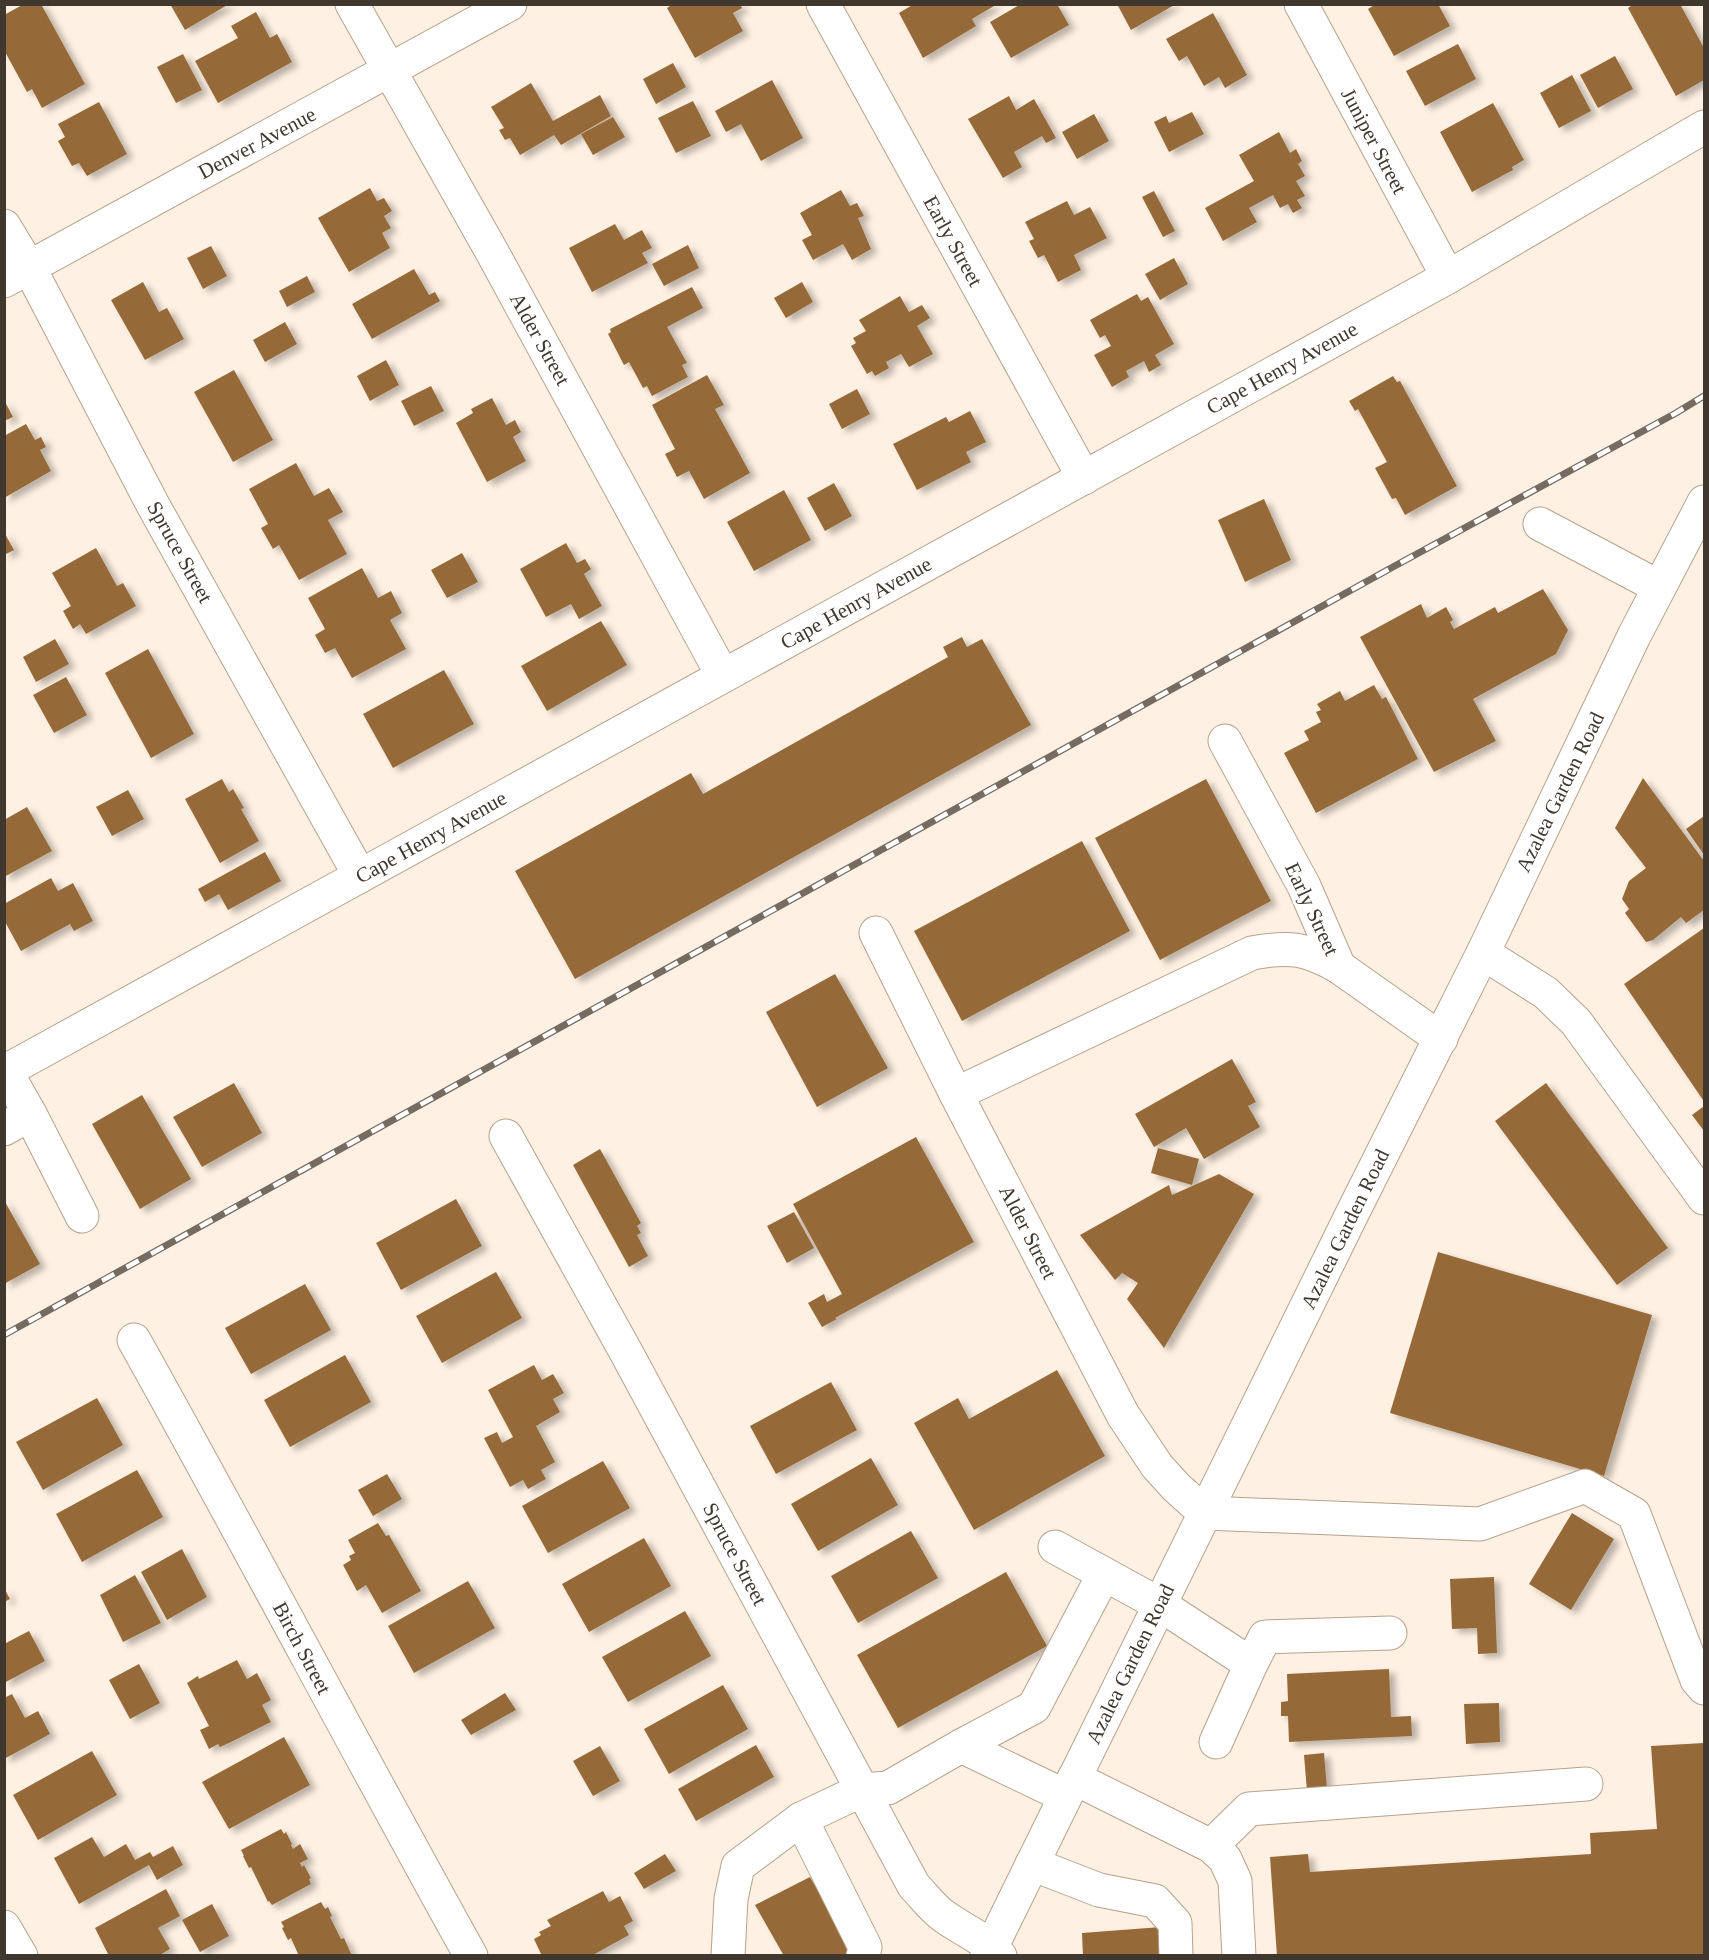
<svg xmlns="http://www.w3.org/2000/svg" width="1709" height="1960" font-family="'Times New Roman',serif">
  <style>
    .building { fill: #966b38; filter: url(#shadow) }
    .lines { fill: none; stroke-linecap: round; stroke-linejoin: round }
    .minor-casing { stroke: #b7a28b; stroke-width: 35 }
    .major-casing { stroke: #b7a28b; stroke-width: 35 }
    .minor { stroke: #fff; stroke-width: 33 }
    .major { stroke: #fff; stroke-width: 33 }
    .rail-casing { stroke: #766b61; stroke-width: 7 }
    .rail { stroke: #fff; stroke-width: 4.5; stroke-dasharray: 14; stroke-linecap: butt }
    .labels { text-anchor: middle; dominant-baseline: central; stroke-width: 6; stroke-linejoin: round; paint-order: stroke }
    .street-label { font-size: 21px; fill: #40372e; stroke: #fff }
  </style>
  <defs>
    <filter id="shadow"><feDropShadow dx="6" dy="4" stdDeviation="3" flood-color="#0004"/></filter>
  </defs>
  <rect width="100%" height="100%" fill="#fef0e2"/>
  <g class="building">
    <polygon points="24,4 41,4 85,84 42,108 32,89 27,92 4,50 4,15"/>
    <polygon points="170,4 229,4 185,30"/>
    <polygon points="673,4 740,4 742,8 733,13 743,31 695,58 667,8"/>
    <polygon points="914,4 993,4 994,6 972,19 976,26 923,58 899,13"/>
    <polygon points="1021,4 1057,4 1069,25 1011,58 990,22"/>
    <polygon points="1117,4 1176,4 1131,30"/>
    <polygon points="1376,4 1438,4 1450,26 1394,56 1368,9"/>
    <polygon points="1634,4 1680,4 1704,48 1704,80 1676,96 1628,8"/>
    <polygon points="256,12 270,38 277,34 292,62 218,103 195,61 238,38 231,26"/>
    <polygon points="1213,13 1247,75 1225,88 1219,77 1204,86 1187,56 1179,61 1166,39"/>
    <polygon points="1458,44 1476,79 1425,106 1406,71"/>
    <polygon points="183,54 202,90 176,103 157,67"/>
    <polygon points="1615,56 1633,89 1598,108 1580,75"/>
    <polygon points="673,63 686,87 656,104 643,79"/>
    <polygon points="1572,75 1591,111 1559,128 1540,93"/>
    <polygon points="772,80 803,138 761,161 741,124 726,132 715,111"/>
    <polygon points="531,83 553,121 600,95 611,116 561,145 554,135 520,155 510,138 505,140 499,130 504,128 491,107"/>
    <polygon points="1009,96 1016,110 1034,99 1056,138 1046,143 1042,136 1014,152 1022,167 1003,178 968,119"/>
    <polygon points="693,101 711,136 676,153 658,118"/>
    <polygon points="99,102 127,154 87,176 79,163 72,166 58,141 65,137 58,124"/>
    <polygon points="1493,103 1524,160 1512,167 1513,170 1472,192 1440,132"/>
    <polygon points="1192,112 1204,134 1169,152 1154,122 1166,116 1169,123"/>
    <polygon points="1094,114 1109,141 1077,159 1062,132"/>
    <polygon points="613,117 625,137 593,155 581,134"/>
    <polygon points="1279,132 1290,153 1296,149 1302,161 1298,164 1305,176 1296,181 1305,196 1297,200 1302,208 1293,213 1288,204 1280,208 1273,195 1249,208 1257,222 1223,241 1205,208 1254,181 1239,155"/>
    <polygon points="370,188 377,201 384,198 392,211 384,216 391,228 382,233 390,248 349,272 318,218"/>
    <polygon points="841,190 850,206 857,203 864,216 858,218 871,249 852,260 843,244 813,260 802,240 812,235 800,213"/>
    <polygon points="1154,191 1175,231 1163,237 1142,197"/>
    <polygon points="1067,201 1074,215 1090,207 1107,238 1074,255 1081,270 1058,282 1044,255 1038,258 1029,241 1034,239 1025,222"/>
    <polygon points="615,224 624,240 642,230 652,248 642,253 648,263 592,292 569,248"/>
    <polygon points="688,245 699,268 664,286 652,264"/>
    <polygon points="211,246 227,276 203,289 187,258"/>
    <polygon points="1174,258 1188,284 1160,300 1145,274"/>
    <polygon points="414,269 429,295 435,292 440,301 372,339 352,304"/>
    <polygon points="307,276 315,292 287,307 279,291"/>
    <polygon points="143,282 159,312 167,308 184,339 145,360 111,300"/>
    <polygon points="802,282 813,302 786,318 774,298"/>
    <polygon points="692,287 703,308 667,327 687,363 682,365 688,377 652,396 647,386 643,388 629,362 624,365 608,334 611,332 610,329"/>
    <polygon points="1137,294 1141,301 1148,297 1174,344 1155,355 1161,365 1149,372 1144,361 1126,371 1129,377 1112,387 1094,355 1111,346 1105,335 1100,338 1090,320"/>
    <polygon points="900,296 909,312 922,305 930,318 917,326 933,354 909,367 901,354 886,362 889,368 875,376 872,371 867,374 851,346 856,343 853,338 866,331 859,320"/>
    <polygon points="285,322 297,344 265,362 253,340"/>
    <polygon points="386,360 399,385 370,401 357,376"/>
    <polygon points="234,370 273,440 233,462 194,392"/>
    <polygon points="707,375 724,405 715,409 750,473 704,499 689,471 677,477 665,454 675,449 652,405"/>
    <polygon points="1393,376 1397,382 1400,381 1457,486 1405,515 1396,498 1392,499 1375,468 1387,462 1358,409 1355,411 1349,401"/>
    <polygon points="431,386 444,411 414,426 401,401"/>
    <polygon points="857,389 870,414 842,429 829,404"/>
    <polygon points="492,398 506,425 515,420 521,432 513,437 526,461 487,482 456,423 473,413 471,409"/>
    <polygon points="4,400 13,417 4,421"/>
    <polygon points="970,411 986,442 966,452 971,462 917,490 893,444 946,417 949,422"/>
    <polygon points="26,424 35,440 41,437 46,447 40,450 51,471 4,498 4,436"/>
    <polygon points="296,463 314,496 329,488 343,512 328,520 347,554 299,580 279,545 273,549 261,528 268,524 249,489"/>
    <polygon points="834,483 852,516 825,531 807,498"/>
    <polygon points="784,490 811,540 754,571 727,522"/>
    <polygon points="1264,499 1291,560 1245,582 1218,520"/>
    <polygon points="4,532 14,550 4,555"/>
    <polygon points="566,543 577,563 585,559 591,569 584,574 602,606 579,619 571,604 546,617 520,569"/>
    <polygon points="96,548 117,586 123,583 136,606 86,634 80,624 73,629 63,611 71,606 52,573"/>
    <polygon points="462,553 478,582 447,598 431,570"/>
    <polygon points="362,568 378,598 391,591 402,613 390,620 406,649 352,678 335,648 325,653 315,635 325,629 308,598"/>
    <polygon points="1543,589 1568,630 1556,654 1473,699 1496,741 1434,772 1360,637 1421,604 1427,618 1446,607 1453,620 1450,622 1454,629 1495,607 1498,613"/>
    <polygon points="601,621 627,665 547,711 521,666"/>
    <polygon points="962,637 967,647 982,639 1031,725 575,979 515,871 691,773 703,794 948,657 943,647"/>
    <polygon points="55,639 69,664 36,682 23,657"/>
    <polygon points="148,649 194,734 151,758 105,673"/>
    <polygon points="444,670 474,724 393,768 363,714"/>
    <polygon points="66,677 87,715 54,733 33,695"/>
    <polygon points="1374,685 1382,699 1386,697 1418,759 1316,813 1284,753 1309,740 1304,731 1321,722 1316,712 1321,710 1317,704 1340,691 1345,701"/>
    <polygon points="1643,778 1704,861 1704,910 1686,923 1681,917 1653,940 1646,942 1625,913 1629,909 1622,899 1629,881 1646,868 1615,828"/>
    <polygon points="222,779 229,792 233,789 244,808 241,809 259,841 220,863 185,799"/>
    <polygon points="1206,779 1271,901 1160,960 1095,838"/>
    <polygon points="128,790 144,819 112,836 96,807"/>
    <polygon points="27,807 52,851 4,877 4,820"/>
    <polygon points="1704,816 1704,855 1686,829"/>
    <polygon points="1082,841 1130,931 962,1021 914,931"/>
    <polygon points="265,852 281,881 228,910 219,894 205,902 198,889"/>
    <polygon points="51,878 58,891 73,883 93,921 74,931 70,924 21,951 4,920 4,904"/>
    <polygon points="1704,928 1704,1099 1703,1100 1624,984"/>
    <polygon points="835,974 888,1068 817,1107 766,1012"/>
    <polygon points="1232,1059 1256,1102 1248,1106 1260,1127 1204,1159 1186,1128 1154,1147 1135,1114"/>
    <polygon points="234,1083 262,1133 202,1167 173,1117"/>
    <polygon points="1546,1083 1668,1248 1617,1285 1495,1121"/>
    <polygon points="142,1095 191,1179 140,1209 92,1124"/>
    <polygon points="1704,1106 1704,1131 1692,1115"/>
    <polygon points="916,1137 974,1242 835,1318 837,1319 822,1327 808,1303 824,1294 827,1302 842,1294 793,1204"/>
    <polygon points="1158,1148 1199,1159 1192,1185 1151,1173"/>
    <polygon points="600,1149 641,1223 637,1226 641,1233 637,1235 648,1256 629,1267 573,1165"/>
    <polygon points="1219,1174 1254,1194 1164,1348 1127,1299 1138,1283 1122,1273 1115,1280 1080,1235 1169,1185 1172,1195"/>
    <polygon points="456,1199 482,1246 401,1290 376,1243"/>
    <polygon points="4,1200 40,1264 4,1284"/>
    <polygon points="794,1212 814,1248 787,1263 767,1226"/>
    <polygon points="1438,1252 1652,1315 1604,1476 1390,1413"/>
    <polygon points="496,1272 522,1318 442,1363 416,1316"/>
    <polygon points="305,1284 331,1330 251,1374 225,1328"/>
    <polygon points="345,1355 371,1402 290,1447 264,1400"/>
    <polygon points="534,1365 542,1380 553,1374 564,1393 553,1399 560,1412 536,1426 555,1462 541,1470 546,1479 528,1489 523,1480 510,1487 484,1438 497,1432 502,1443 513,1437 488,1390"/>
    <polygon points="1057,1370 1105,1456 974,1530 914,1423 958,1398 969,1419"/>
    <polygon points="831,1382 857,1430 776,1474 750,1426"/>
    <polygon points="97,1398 123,1445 43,1490 16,1442"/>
    <polygon points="871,1458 898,1505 818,1551 791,1504"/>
    <polygon points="603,1461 630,1508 548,1553 522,1506"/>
    <polygon points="137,1470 163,1517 82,1562 56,1514"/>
    <polygon points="387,1474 402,1499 373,1516 358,1490"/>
    <polygon points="1572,1513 1614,1539 1571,1610 1529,1584"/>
    <polygon points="378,1523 386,1536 389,1535 421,1591 382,1613 366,1585 357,1591 343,1565 351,1560 349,1556 355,1553 348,1540"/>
    <polygon points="911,1531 938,1578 858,1623 831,1576"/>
    <polygon points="644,1538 671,1586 589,1632 562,1584"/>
    <polygon points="182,1549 207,1597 167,1620 141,1572"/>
    <polygon points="1006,1572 1047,1646 898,1728 857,1655"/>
    <polygon points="135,1575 161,1623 123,1642 100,1595"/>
    <polygon points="1494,1577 1497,1653 1478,1654 1477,1628 1452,1629 1450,1579"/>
    <polygon points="468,1581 495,1628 414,1673 388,1626"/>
    <polygon points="4,1588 10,1599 4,1602"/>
    <polygon points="685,1611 711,1656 628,1702 602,1657"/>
    <polygon points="29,1631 45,1661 4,1683 4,1644"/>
    <polygon points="237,1660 247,1679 257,1673 271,1700 262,1705 271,1722 231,1742 220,1747 218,1744 209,1749 200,1730 209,1726 187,1683 198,1676 199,1679"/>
    <polygon points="139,1664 160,1703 130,1719 109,1680"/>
    <polygon points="1389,1669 1391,1717 1411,1716 1412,1736 1289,1742 1288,1716 1281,1716 1281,1702 1288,1701 1287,1674"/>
    <polygon points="723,1685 748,1729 669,1774 644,1729"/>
    <polygon points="505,1693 516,1710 471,1735 461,1720"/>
    <polygon points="12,1694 25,1718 38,1711 50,1734 4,1759 4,1698"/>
    <polygon points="1499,1703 1500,1742 1466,1744 1464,1704"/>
    <polygon points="284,1737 310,1785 229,1829 202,1782"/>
    <polygon points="1704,1743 1704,1956 1277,1956 1270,1857 1308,1854 1310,1872 1591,1854 1590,1833 1657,1829 1651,1746"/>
    <polygon points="756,1745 774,1777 696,1821 678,1789"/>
    <polygon points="600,1746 620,1781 593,1796 573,1761"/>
    <polygon points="92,1751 117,1795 38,1840 13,1795"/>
    <polygon points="1324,1753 1327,1789 1307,1791 1304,1755"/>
    <polygon points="281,1829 284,1834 286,1832 292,1844 291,1845 293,1849 300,1844 308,1859 300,1863 302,1867 304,1865 311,1878 309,1879 311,1884 272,1905 269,1901 268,1902 251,1867 249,1868 243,1856 244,1856 241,1850"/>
    <polygon points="92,1837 104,1857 126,1844 135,1860 150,1852 153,1857 173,1846 183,1865 157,1880 149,1865 79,1904 54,1858"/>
    <polygon points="665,1854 676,1871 644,1889 634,1873"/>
    <polygon points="810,1877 854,1953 849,1956 784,1956 755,1905"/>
    <polygon points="166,1889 180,1916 158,1928 170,1949 158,1956 109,1956 95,1928"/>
    <polygon points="603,1891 609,1902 620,1896 633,1921 624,1926 629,1935 591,1956 542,1956 534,1939 541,1935 539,1932 551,1926 547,1920"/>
    <polygon points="321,1902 325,1909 328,1907 332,1916 330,1917 341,1939 344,1938 352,1956 299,1956 291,1938 288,1940 282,1928 284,1927 281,1922"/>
    <polygon points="212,1904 229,1936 200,1952 182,1920"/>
    <polygon points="1161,1927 1163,1956 1083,1956 1082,1933"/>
  </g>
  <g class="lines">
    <g class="minor-casing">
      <g id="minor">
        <polyline points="352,4 491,250 723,676"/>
        <polyline points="823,4 1084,478"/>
        <polyline points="1301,4 1448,277"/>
        <polyline points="4,226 29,267 153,505 360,876"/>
        <polyline points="4,281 510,4"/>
        <polyline points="1540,524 1659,587"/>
        <polyline points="1225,741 1304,886 1339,967 1441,1039"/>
        <polyline points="876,933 956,1094 1123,1415 1157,1466 1176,1487 1205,1513 1480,1524 1585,1486 1634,1514 1697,1680 1704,1688"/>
        <polyline points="1483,953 1546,993 1576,1022 1704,1198"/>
        <polyline points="4,1068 30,1114 82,1216"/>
        <polyline points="4,1072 1448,277 1704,127"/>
        <path d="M956 1094 1252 953C1289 946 1306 948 1339 967"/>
        <polyline points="4,1129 30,1114"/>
        <path d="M506 1136 626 1352 914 1886C924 1896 933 1909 945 1917 963 1930 986 1939 1000 1956"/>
        <path d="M134 1340C248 1544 357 1751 471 1956"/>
        <polyline points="1055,1547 1159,1604 1251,1664 1216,1742"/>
        <polyline points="1251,1664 1265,1637 1390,1633"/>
        <polyline points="961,1746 1034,1707 1104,1574"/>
        <polyline points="1074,1778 1211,1846 1225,1859 1235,1881 1239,1956"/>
        <polyline points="801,1819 865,1947 863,1956"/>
        <polyline points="1211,1846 1249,1809 1586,1784"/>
        <polyline points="1032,1864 1099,1890 1155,1901 1175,1923 1176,1956"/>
        <polyline points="4,1927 21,1956"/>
        <polyline points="728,1956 731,1899 738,1866 801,1819 862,1790 888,1788 961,1746 1065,1796"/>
      </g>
    </g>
    <g class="major-casing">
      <polyline id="major" points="987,1956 1352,1214 1483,953 1634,636 1704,502"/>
    </g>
    <use href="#minor" class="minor"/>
    <use href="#major" class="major"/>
    <g class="rail-casing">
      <polyline id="rail" points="4,1335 1391,568 1676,413 1704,396"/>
    </g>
    <use href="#rail" class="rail"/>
  </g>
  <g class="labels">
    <g class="street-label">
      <text transform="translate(1374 141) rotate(62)">Juniper Street</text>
      <text transform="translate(257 143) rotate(-28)">Denver Avenue</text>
      <text transform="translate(953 241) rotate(61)">Early Street</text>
      <text transform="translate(540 339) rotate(61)">Alder Street</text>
      <text transform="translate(1282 368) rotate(-29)">Cape Henry Avenue</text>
      <text transform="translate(180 552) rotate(61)">Spruce Street</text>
      <text transform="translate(856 603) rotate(-29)">Cape Henry Avenue</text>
      <text transform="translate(1560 792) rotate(-64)">Azalea Garden Road</text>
      <text transform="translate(431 837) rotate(-29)">Cape Henry Avenue</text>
      <text transform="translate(1312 909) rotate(65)">Early Street</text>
      <text transform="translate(1345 1229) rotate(-64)">Azalea Garden Road</text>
      <text transform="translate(1028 1232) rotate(63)">Alder Street</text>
      <text transform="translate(735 1554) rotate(62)">Spruce Street</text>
      <text transform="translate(302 1648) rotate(62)">Birch Street</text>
      <text transform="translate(1130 1664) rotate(-64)">Azalea Garden Road</text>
    </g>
  </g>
  <rect width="1709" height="1960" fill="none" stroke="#40372e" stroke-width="12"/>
</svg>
